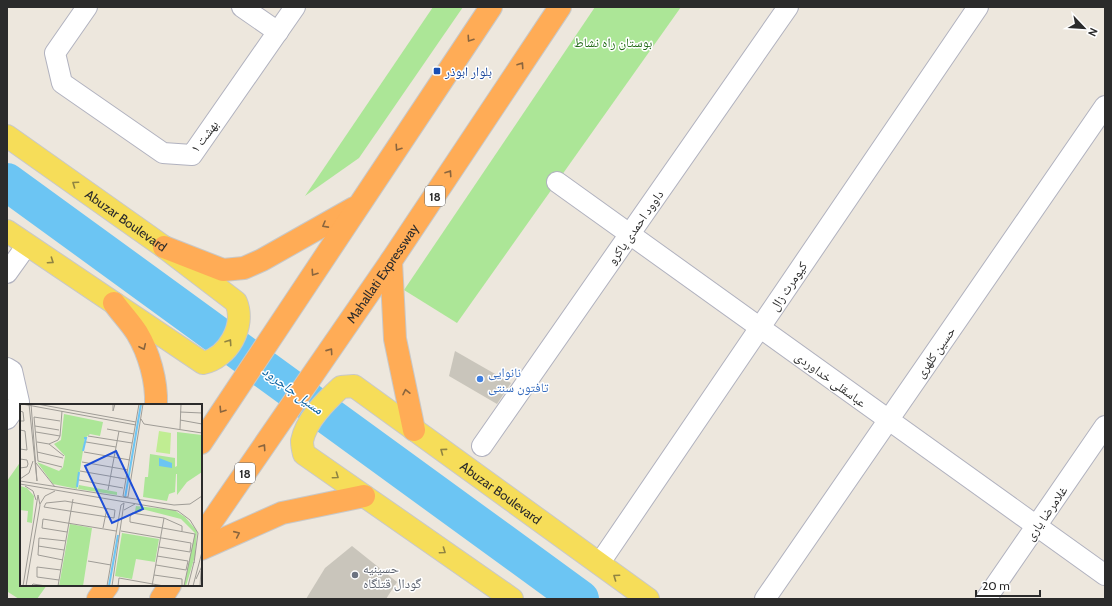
<svg xmlns="http://www.w3.org/2000/svg" width="1112" height="606" font-family="Cabin,'Noto Naskh Arabic',sans-serif">
  <style>
    .green { fill: #ace697 }
    .lines { fill: none; stroke-linecap: round; stroke-linejoin: round }
    .river { stroke: #6cc5f3; stroke-width: 38 }
    .building { fill: #c9c5bb }
    .minor-casing { stroke: #b1b2bf; stroke-width: 22 }
    .major-casing { stroke: #c8c8c8; stroke-width: 24 }
    .highway-casing { stroke: #c8c8c8; stroke-width: 24 }
    .minor { stroke: #fff; stroke-width: 20 }
    .major { stroke: #f6dd59; stroke-width: 22 }
    .highway { stroke: #ffac56; stroke-width: 22 }
    .oneway { stroke: #8a653e }
    .oneway2 { stroke: #908442 }
    .transit-dot { fill: #1a4fb4; stroke: #fff; stroke-width: 1.5 }
    .shop-dot { fill: #3f7fe0; stroke: #fff; stroke-width: 1.5 }
    .worship-dot { fill: #6b7280; stroke: #fff; stroke-width: 1.5 }
    .labels { text-anchor: middle; dominant-baseline: central; stroke-width: 3; stroke-linejoin: round; paint-order: stroke }
    .shield { fill: #fff; stroke: #6b6b6b; stroke-width: 1 }
    .shield-label { font-size: 12px; font-weight: bold; fill: #2b2b2b }
    .park-label { font-size: 13px; fill: #236b18; stroke: #fff }
    .transit-label { font-size: 13px; fill: #164399; stroke: #fff; text-anchor: start }
    .street-label { font-size: 13px; fill: #2b2b2b; stroke: #fff }
    .shop-label { font-size: 13px; fill: #366cbe; stroke: #fff; text-anchor: start }
    .worship-label { font-size: 13px; fill: #5b616d; stroke: #fff; text-anchor: start }
    .water-label { font-size: 14px; font-style: italic; fill: #0961a1; stroke: #fff }
    .inset-river { fill: none; stroke: #6cc5f3; stroke-width: 2 }
    .inset-road { fill: none; stroke: #9f9c96; stroke-width: 1 }
    .view { fill: #1d4ed8; fill-opacity: 0.15; stroke: #1d4ed8; stroke-width: 2 }
    .inset-edge { fill: none; stroke: #2b2b2b; stroke-width: 2 }
  </style>
  <rect width="100%" height="100%" fill="#ede7dd"/>
  <g class="green">
    <polygon points="433,7 463,7 359,158 305,196"/>
    <polygon points="595,7 681,7 457,323 404,290"/>
    <polygon points="21,461 21,585 47,585 37,599 19,599 8,592 7,597 7,481"/>
  </g>
  <g class="lines">
    <polyline class="river" points="7,182 580,599"/>
  </g>
  <g class="building">
    <polygon points="455,351 511,383 497,404 449,376"/>
    <polygon points="352,546 397,582 386,599 306,599 325,568"/>
  </g>
  <g class="lines">
    <g class="minor-casing">
      <g id="minor">
        <polyline points="87,7 55,53 62,83 163,153 192,155 295,7"/>
        <polyline points="242,7 278,32"/>
        <polyline points="557,182 1105,575"/>
        <polyline points="7,273 27,245"/>
        <polyline points="7,368 12,371 19,402 7,419"/>
        <polyline points="482,446 788,7"/>
        <polyline points="599,564 978,7"/>
        <polyline points="765,599 1105,106"/>
        <polyline points="986,599 1105,426"/>
      </g>
    </g>
    <g class="major-casing">
      <g id="major">
        <path id="s1" d="M7 136 164 247 236 302C246 326 228 358 203 363L7 231"/>
        <path id="s2" d="M512 599 304 454C303 450 302 445 302 441 306 420 326 401 341 387L354 386 648 599"/>
      </g>
    </g>
    <g class="highway-casing">
      <g id="highway">
        <polyline points="164,247 223,270 244,268 262,260 354,208"/>
        <polyline points="391,261 395,339 414,430"/>
        <path d="M114 303C121 313 130 322 137 333 149 353 157 381 156 405"/>
        <polyline points="201,443 491,7"/>
        <path id="s3" d="M201 537 391 261 560 7"/>
        <polyline points="201,549 282,513 364,496"/>
        <polyline points="98,599 108,585"/>
        <polyline points="161,599 170,585"/>
      </g>
    </g>
    <use href="#minor" class="minor"/>
    <use href="#major" class="major"/>
    <use href="#highway" class="highway"/>
  </g>
  <defs><path id="oneway-chevron" d="M-2-3.5L2.5 0L-2 3.5" fill="none" stroke-width="1.6" stroke-linecap="round" stroke-linejoin="round"/></defs>
  <g class="oneway">
    <use href="#oneway-chevron" transform="translate(470 39) rotate(124)"/>
    <use href="#oneway-chevron" transform="translate(521 65) rotate(-56)"/>
    <use href="#oneway-chevron" transform="translate(398 148) rotate(124)"/>
    <use href="#oneway-chevron" transform="translate(449 173) rotate(-56)"/>
    <use href="#oneway-chevron" transform="translate(325 225) rotate(151)"/>
    <use href="#oneway-chevron" transform="translate(314 273) rotate(124)"/>
    <use href="#oneway-chevron" transform="translate(143 347) rotate(65)"/>
    <use href="#oneway-chevron" transform="translate(330 351) rotate(-55)"/>
    <use href="#oneway-chevron" transform="translate(406 392) rotate(-102)"/>
    <use href="#oneway-chevron" transform="translate(222 410) rotate(123)"/>
    <use href="#oneway-chevron" transform="translate(263 447) rotate(-56)"/>
    <use href="#oneway-chevron" transform="translate(237 534) rotate(-24)"/>
  </g>
  <g class="oneway2">
    <use href="#oneway-chevron" transform="translate(75 184) rotate(-145)"/>
    <use href="#oneway-chevron" transform="translate(51 261) rotate(34)"/>
    <use href="#oneway-chevron" transform="translate(229 342) rotate(-56)"/>
    <use href="#oneway-chevron" transform="translate(443 451) rotate(-144)"/>
    <use href="#oneway-chevron" transform="translate(336 476) rotate(35)"/>
    <use href="#oneway-chevron" transform="translate(443 551) rotate(35)"/>
    <use href="#oneway-chevron" transform="translate(616 577) rotate(-145)"/>
  </g>
  <rect class="transit-dot" x="433" y="67" width="8" height="8" rx="2"/>
  <circle class="shop-dot" cx="480" cy="379" r="4"/>
  <circle class="worship-dot" cx="355" cy="575" r="4"/>
  <g class="labels">
    <g class="shield">
      <rect x="425" y="186" width="20" height="20" rx="3"/>
      <rect x="235" y="463" width="20" height="20" rx="3"/>
    </g>
    <g class="shield-label">
      <text x="435" y="196">18</text>
      <text x="245" y="473">18</text>
    </g>
    <g class="park-label">
      <text x="613" y="42">بوستان راه نشاط</text>
    </g>
    <g class="transit-label">
      <text x="445" y="71">بلوار ابوذر</text>
    </g>
    <g class="street-label">
      <text transform="translate(204 136) rotate(-53)">بهشت ۱</text>
      <text stroke="none"><textPath href="#s1" startOffset="146">Abuzar Boulevard</textPath></text>
      <text transform="translate(635 227) rotate(-55)">داوود احمدی پاکرو</text>
      <text stroke="none"><textPath href="#s3" startOffset="320">Mahallati Expressway</textPath></text>
      <text transform="translate(788 286) rotate(-56)">کیومرث زال</text>
      <text transform="translate(935 352) rotate(-55)">حسین کلهری</text>
      <text transform="translate(831 379) rotate(36)">عباسقلی خداوردی</text>
      <text stroke="none"><textPath href="#s2" startOffset="529">Abuzar Boulevard</textPath></text>
      <text transform="translate(1046 513) rotate(-55)">غلامرضا یاری</text>
    </g>
    <g class="shop-label">
      <text x="488" y="372">نانوایی<tspan x="488" dy="15">تافتون سنتی</tspan></text>
    </g>
    <g class="worship-label">
      <text x="363" y="568">حسینیه<tspan x="363" dy="15">گودال قتلگاه</tspan></text>
    </g>
    <g class="water-label">
      <text transform="translate(293 390) rotate(36)">مسیل جاجرود</text>
    </g>
  </g>
  <g transform="translate(20 404)">
    <rect width="182" height="182" fill="#ede7dd"/>
    <path d="M44 10 83 18 80 32 70 30 65 34 57 85 33 80 17 58 39 67 43 63 45 52 34 40 41 36ZM157 28 182 31V68L167 78 157 91V70H156L155 88 149 90 147 97 123 93 125 73H128L130 50 155 54V63L157 62ZM59 81 97 88V91L58 85ZM0 82 7 84 14 92 12 119 7 118 8 107 0 106ZM116 102 154 106 165 113 177 127 175 152 166 182H164L175 129 161 115 122 105 121 108 115 107ZM50 120 72 124 63 182H39ZM102 129 139 135 135 158 116 155 112 175 95 172Z" fill="#ace697"/>
    <path d="M139 27 151 29 150 50 136 48Z" fill="#c0ed92"/>
    <path d="M139 54 152 59V64L139 62Z" fill="#6cc5f3"/>
    <path class="inset-river" d="M63 47 66 34H64M57 83 59 68M105 94 121 0M89 182 98 131"/>
    <path class="inset-road" d="M2 0 116 21M9 0 17 77 11 0M17 0 116 18M93 0V7L95 0M119 0 103 92 105 93H108L123 0M0 7 3 8 4 17H0M160 8 182 9M121 15 124 20 182 29M160 16 182 20M40 17 14 13 18 57 42 63M15 22 39 26M87 25 114 30M160 25 161 0M0 26 5 27 7 46 0 45M16 28 40 32M40 32 42 7M68 32 112 39M17 38 29 40 38 36 40 32M66 38 96 43M29 40 44 52M17 48 43 54M64 48 110 56M0 55 7 56 8 60 7 63 0 64M62 58 108 66M16 59 35 83M60 67 106 75M0 75 9 69 13 57M59 76 103 84M0 77 154 101 170 100 182 92M0 80 158 107 170 116 178 129 174 159M5 82 13 87 16 96M88 86 99 27M45 97 95 106 94 114 24 103 26 99ZM20 100 25 92 35 87M104 106 115 100M110 113V118L175 130 164 182M110 113 112 109 144 114 162 122V127M83 124 87 104M101 127 171 139 170 148 139 143M47 128 22 124 23 115 96 127M18 142 44 146M43 156 18 151 19 134 46 137M68 157 91 161M136 161 166 166 168 157 137 152M134 171 162 175V182M176 175 182 162M39 176 17 173V163L41 166M3 182 18 91 20 101 6 182M11 182 13 180 26 182M38 182 53 95M87 182 101 101 104 99 92 182M98 182 99 174 144 182M132 182 144 114M168 182 174 158M173 182 182 148M180 182 181 167"/>
    <path class="view" d="M96 47 123 105 92 119 65 62Z"/>
    <rect width="182" height="182" class="inset-edge"/>
  </g>
  <rect width="1112" height="606" fill="none" stroke="#2b2b2b" stroke-width="16"/>
  <g transform="translate(1084 28) rotate(115)" stroke="#ffffff" stroke-width="3" paint-order="stroke">
  <path d="M0-3L7 15L0 10L-7 15Z" fill="#2b2b2b"/>
  <text y="-6" font-size="11" font-weight="bold" text-anchor="middle" fill="#2b2b2b">N</text>
  </g>
  <path d="M976 590v6h64v-6" fill="none" stroke="#2b2b2b" stroke-width="2"/>
  <text x="982" y="590" font-size="12" fill="#2b2b2b" stroke="#ffffff" stroke-width="3" paint-order="stroke">20 m</text>
</svg>
